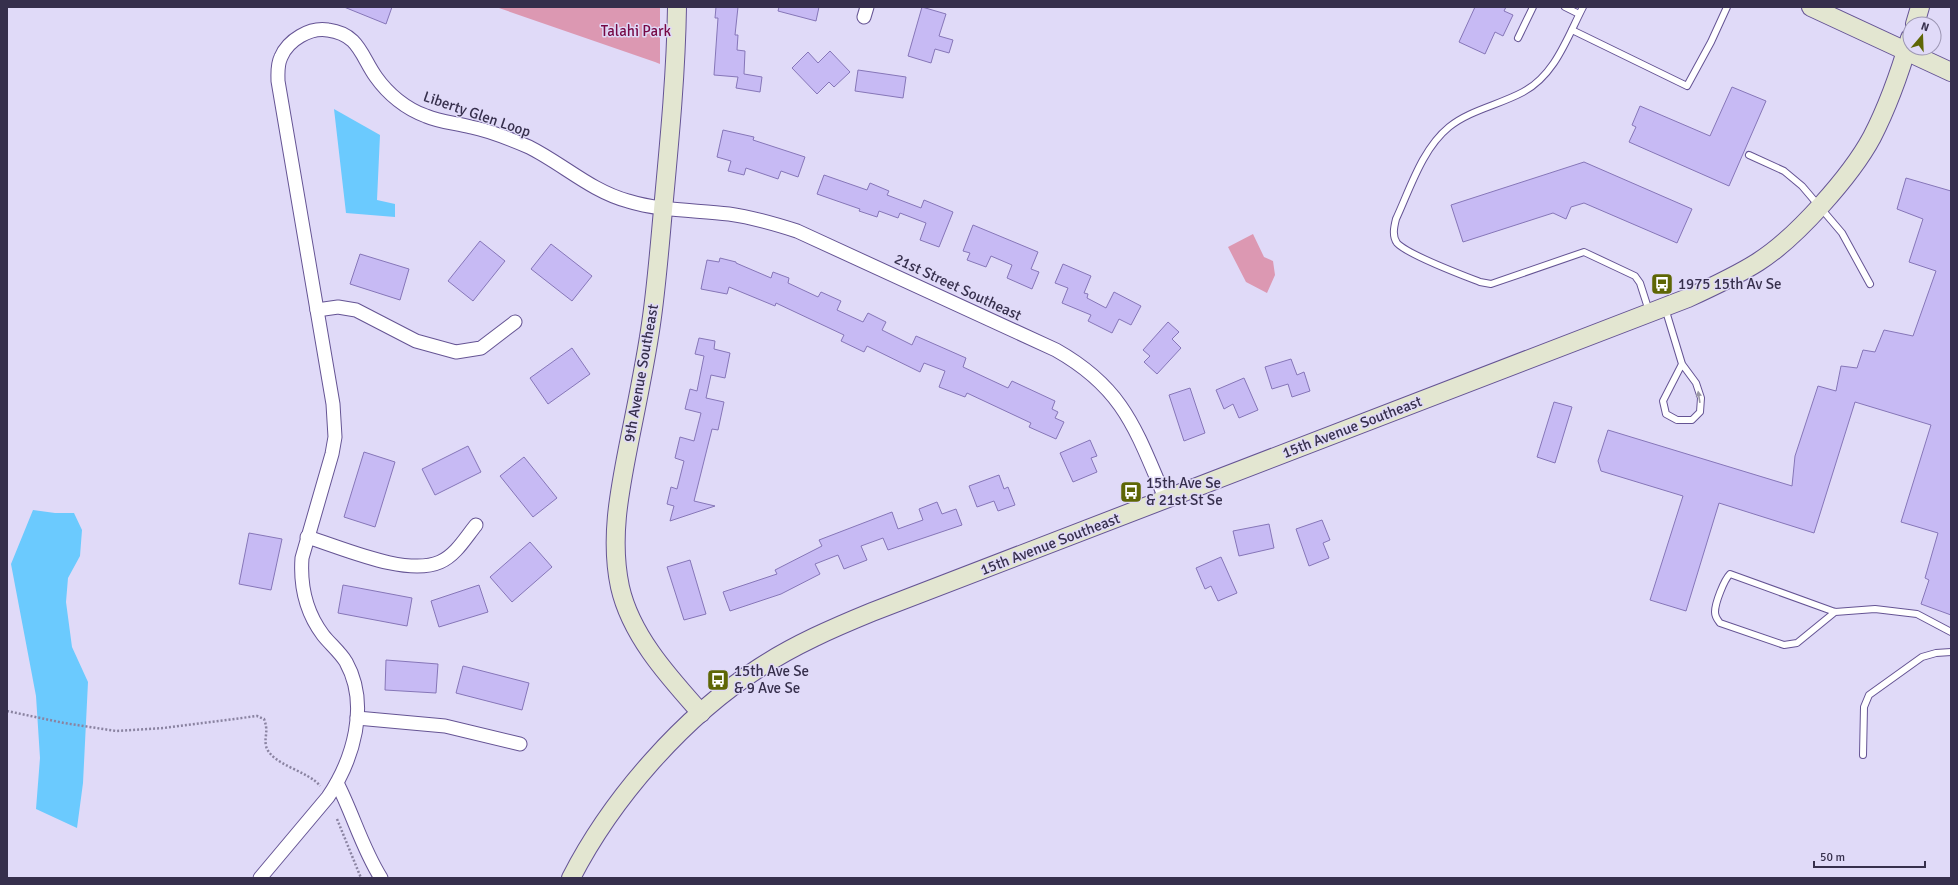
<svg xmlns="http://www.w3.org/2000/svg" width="1958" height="885" font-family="Signika,sans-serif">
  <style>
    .green { fill: #dc98b2 }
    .water { fill: #6bcafe }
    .building { fill: #c7baf4; stroke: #8676b8 }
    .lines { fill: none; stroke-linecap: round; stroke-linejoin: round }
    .lane-casing { stroke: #655494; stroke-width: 8 }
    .street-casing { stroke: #655494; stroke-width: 15 }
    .secondary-casing { stroke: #655494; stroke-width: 20 }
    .path { stroke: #8a83a1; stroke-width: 2.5; stroke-dasharray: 2 2; stroke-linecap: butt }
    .lane { stroke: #fff; stroke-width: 6 }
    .street { stroke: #fff; stroke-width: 13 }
    .secondary { stroke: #e3e6d1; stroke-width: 18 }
    .oneway { fill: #9a97a6 }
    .labels { text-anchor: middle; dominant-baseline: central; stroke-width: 3; stroke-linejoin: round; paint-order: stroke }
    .park-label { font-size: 15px; fill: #760945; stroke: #e0daf8 }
    .street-label { font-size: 15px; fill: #362f4c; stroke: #e0daf8 }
    .poi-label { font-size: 15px; fill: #362f4c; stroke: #e0daf8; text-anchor: start }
  </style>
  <rect width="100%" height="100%" fill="#e0daf8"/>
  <g class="green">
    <polygon points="496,7 660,7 660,64 655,62"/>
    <polygon points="1253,234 1264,257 1273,261 1275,275 1267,293 1246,282 1228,247"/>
  </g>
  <g class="water">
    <polygon points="334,109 380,135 377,200 395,204 395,217 346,213"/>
    <polygon points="33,510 55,513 74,513 82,530 80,556 68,578 66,602 72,647 88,682 83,783 77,828 36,809 40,758 36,696 11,564"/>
  </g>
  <g class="building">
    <polygon points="344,7 392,7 386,24"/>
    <polygon points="716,7 738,7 735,35 738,35 737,50 745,51 744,74 762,77 760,92 736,88 738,77 714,75 718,18 715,18"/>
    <polygon points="779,7 819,7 816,21 778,11"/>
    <polygon points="922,7 946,14 939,36 953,40 949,53 935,49 931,63 908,56"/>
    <polygon points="1475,7 1506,7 1504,11 1513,15 1503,36 1495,32 1485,54 1459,42"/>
    <polygon points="830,51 850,72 834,87 829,82 817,94 792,68 808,52 818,63"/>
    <polygon points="858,70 906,77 903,98 855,91"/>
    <polygon points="1732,87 1766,101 1729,186 1629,142 1636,127 1632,125 1640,106 1710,136"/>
    <polygon points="723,130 754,137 753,140 805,157 798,177 781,171 778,179 746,168 744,175 728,171 731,161 717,157"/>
    <polygon points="1584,162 1692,209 1677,243 1584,203 1571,207 1566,219 1553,213 1463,242 1451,205"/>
    <polygon points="824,175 867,190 870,183 889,191 887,195 921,208 924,200 953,212 939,247 920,240 926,223 900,213 898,218 879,211 877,217 859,211 860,209 817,194"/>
    <polygon points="1906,178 1951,191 1951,615 1921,604 1929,580 1925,578 1938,533 1901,522 1931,425 1855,402 1814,533 1719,503 1686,611 1650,600 1683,496 1601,471 1598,461 1608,430 1792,486 1795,456 1818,386 1836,391 1841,366 1857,368 1863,350 1875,352 1884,330 1913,336 1936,271 1909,262 1923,219 1897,209"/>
    <polygon points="973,225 1038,252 1031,269 1039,272 1032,289 1007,278 1012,265 991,256 986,267 967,260 970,253 963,251"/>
    <polygon points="480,241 505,261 473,301 448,281"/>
    <polygon points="551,244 592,276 572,301 531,269"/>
    <polygon points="360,254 409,269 400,300 350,284"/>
    <polygon points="720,258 736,262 736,263 771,278 773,272 789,278 788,283 818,297 821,292 841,301 837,310 863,322 868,313 886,322 882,330 912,345 916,336 966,358 963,367 1008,388 1012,381 1055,401 1052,409 1058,412 1055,418 1064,422 1056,439 1029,427 1031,423 967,393 965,397 939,387 945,371 924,363 920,372 867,346 864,352 841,341 844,335 776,303 775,306 729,287 727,294 701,289 707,260 719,262"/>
    <polygon points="1063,264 1091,276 1084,293 1088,294 1087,298 1106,308 1114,292 1141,306 1131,325 1119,319 1112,333 1088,321 1091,315 1062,303 1068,288 1055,283"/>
    <polygon points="1168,322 1179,332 1172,339 1181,348 1157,374 1144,362 1150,356 1143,350"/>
    <polygon points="699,338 715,341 714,349 730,353 725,378 711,375 706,398 724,402 718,430 712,429 694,501 715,506 670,521 674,506 667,504 671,487 677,489 684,461 675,458 680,437 694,441 701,413 685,409 690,389 697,391 704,356 695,354"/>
    <polygon points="572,348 590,374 548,404 530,378"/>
    <polygon points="1291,359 1297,375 1304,372 1310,391 1292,397 1288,384 1272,389 1265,367"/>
    <polygon points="1244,378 1258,410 1239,418 1233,404 1224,409 1216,390"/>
    <polygon points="1190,388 1205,433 1184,441 1169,395"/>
    <polygon points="1554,402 1572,407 1555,463 1537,457"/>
    <polygon points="1090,440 1097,456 1091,458 1097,472 1073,482 1060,453"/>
    <polygon points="468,446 481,472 435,495 422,469"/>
    <polygon points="364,452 395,462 375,527 344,517"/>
    <polygon points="524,457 557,498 533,517 500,476"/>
    <polygon points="999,475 1004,489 1008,487 1015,505 998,511 994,501 977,507 969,486"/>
    <polygon points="937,502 942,514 956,509 962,525 888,550 883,538 861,546 867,560 844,569 838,555 815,564 820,574 781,594 730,611 723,592 777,574 775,570 822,546 819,540 892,512 898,529 923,520 919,509"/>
    <polygon points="1322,520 1330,540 1323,543 1329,558 1309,566 1296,529"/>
    <polygon points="1269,524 1274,548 1239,556 1233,531"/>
    <polygon points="249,533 282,539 271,590 239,584"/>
    <polygon points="530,542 552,567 512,602 490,577"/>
    <polygon points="1221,557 1237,593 1218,601 1211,586 1205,589 1196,568"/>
    <polygon points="690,560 706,614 684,620 667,567"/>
    <polygon points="343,585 412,598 407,626 338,613"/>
    <polygon points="479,585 488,612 439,627 431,601"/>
    <polygon points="386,660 438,664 436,693 385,690"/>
    <polygon points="463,666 529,683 522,710 456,693"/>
  </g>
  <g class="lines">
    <g class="lane-casing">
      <g id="lane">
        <polyline points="1565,7 1579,14"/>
        <path d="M1583 7C1567 38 1555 75 1523 92 1499 105 1470 110 1449 127 1422 149 1410 189 1396 219 1394 227 1392 236 1397 243 1408 255 1462 275 1480 282L1491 284 1584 252 1635 276 1640 283 1649 311"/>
        <polyline points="1572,30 1687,86 1711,42 1727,7"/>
        <polyline points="1518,38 1533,7"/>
        <polyline points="1749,155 1784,171 1802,186 1842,233 1870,284"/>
        <polyline points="1665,308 1682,364 1696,383 1701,398 1700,412 1692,420 1677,420 1666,414 1663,401 1682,364"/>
        <path d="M1835 612 1797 643 1784 645 1720 623C1717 619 1715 617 1715 612 1715 603 1724 580 1730 574L1835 612 1875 609 1917 614 1951 632"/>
        <polyline points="1863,755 1864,707 1869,695 1922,657 1936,653 1951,652"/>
      </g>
    </g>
    <g class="street-casing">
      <g id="street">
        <polyline points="864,17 867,7"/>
        <polyline points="317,310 338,307 356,310 416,341 456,352 481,348 515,322"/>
        <path d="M307 537C341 547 406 577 440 562 456 555 466 537 476 525"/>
        <polyline points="357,718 445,726 520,744"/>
        <path d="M337 783C353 814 362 848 381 878"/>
        <path d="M260 878 328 797C353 760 370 705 346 662 340 652 330 644 323 635 305 611 300 586 302 558L332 454 335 437 333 404 278 81C278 73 277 65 281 57 288 40 310 27 328 30 359 34 361 56 376 77 388 94 406 109 426 116 440 122 456 123 471 127 491 131 510 139 529 147 563 164 591 191 628 201 660 211 696 210 729 214 752 217 775 224 797 231L1056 350C1125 389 1136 431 1166 500"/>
      </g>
    </g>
    <g class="secondary-casing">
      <g id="secondary">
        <path d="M677 7C676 71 670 135 664 199 660 241 657 283 651 324 645 366 636 407 628 448 619 494 610 540 620 587 631 636 669 677 701 713"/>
        <polyline points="1811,7 1951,72"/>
        <polyline points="1915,24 1920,7"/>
        <path d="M571 878C612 798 683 717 759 668 794 645 833 628 872 612L1688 298C1712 287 1736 276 1758 262 1796 238 1851 176 1872 137 1888 106 1900 72 1910 38"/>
      </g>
    </g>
    <g class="path">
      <path d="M7 711 64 723 116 731 164 728 257 716 264 719C269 732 264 736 266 746 271 765 309 771 320 786"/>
      <polyline points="337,819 361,878"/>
    </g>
    <use href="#lane" class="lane"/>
    <use href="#street" class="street"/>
    <use href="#secondary" class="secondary"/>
  </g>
  <defs><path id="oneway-solid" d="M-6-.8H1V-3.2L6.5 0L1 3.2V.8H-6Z"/></defs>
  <use class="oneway" href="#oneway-solid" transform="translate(1699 397) rotate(-99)"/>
  <defs>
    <g id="bus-square" transform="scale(1.15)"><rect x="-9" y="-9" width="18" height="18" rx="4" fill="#5e6605" stroke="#e0daf8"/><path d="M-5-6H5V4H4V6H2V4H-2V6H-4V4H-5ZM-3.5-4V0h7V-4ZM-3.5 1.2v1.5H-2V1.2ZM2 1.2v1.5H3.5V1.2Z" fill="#fff"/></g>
  </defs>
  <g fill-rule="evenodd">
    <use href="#bus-square" x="1662" y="284"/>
    <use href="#bus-square" x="1131" y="492"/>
    <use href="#bus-square" x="718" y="680"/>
  </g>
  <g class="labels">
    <g class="park-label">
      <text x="636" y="31">Talahi Park</text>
    </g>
    <g class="street-label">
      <text transform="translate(477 114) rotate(19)">Liberty Glen Loop</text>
      <text transform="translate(958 287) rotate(25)">21st Street Southeast</text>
      <text transform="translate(641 373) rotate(-80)">9th Avenue Southeast</text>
      <text transform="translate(1352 427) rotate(-21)">15th Avenue Southeast</text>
      <text transform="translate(1050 544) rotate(-21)">15th Avenue Southeast</text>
    </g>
    <g class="poi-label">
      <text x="1678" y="284">1975 15th Av Se</text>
      <text x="1146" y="483">15th Ave Se<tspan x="1146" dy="17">&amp; 21st St Se</tspan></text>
      <text x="734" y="671">15th Ave Se<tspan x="734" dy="17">&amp; 9 Ave Se</tspan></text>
    </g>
  </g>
  <rect width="1958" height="885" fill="none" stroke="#362f4c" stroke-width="16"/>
  <g transform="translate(1922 36) rotate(19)"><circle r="19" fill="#e0daf8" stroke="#9c96b3"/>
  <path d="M0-3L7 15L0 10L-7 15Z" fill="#5e6605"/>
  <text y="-6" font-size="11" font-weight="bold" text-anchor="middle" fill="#362f4c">N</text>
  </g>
  <path d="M1814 861v6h111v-6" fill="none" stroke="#362f4c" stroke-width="2"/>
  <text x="1820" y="861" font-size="12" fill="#362f4c" stroke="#e0daf8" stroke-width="3" paint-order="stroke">50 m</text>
</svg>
